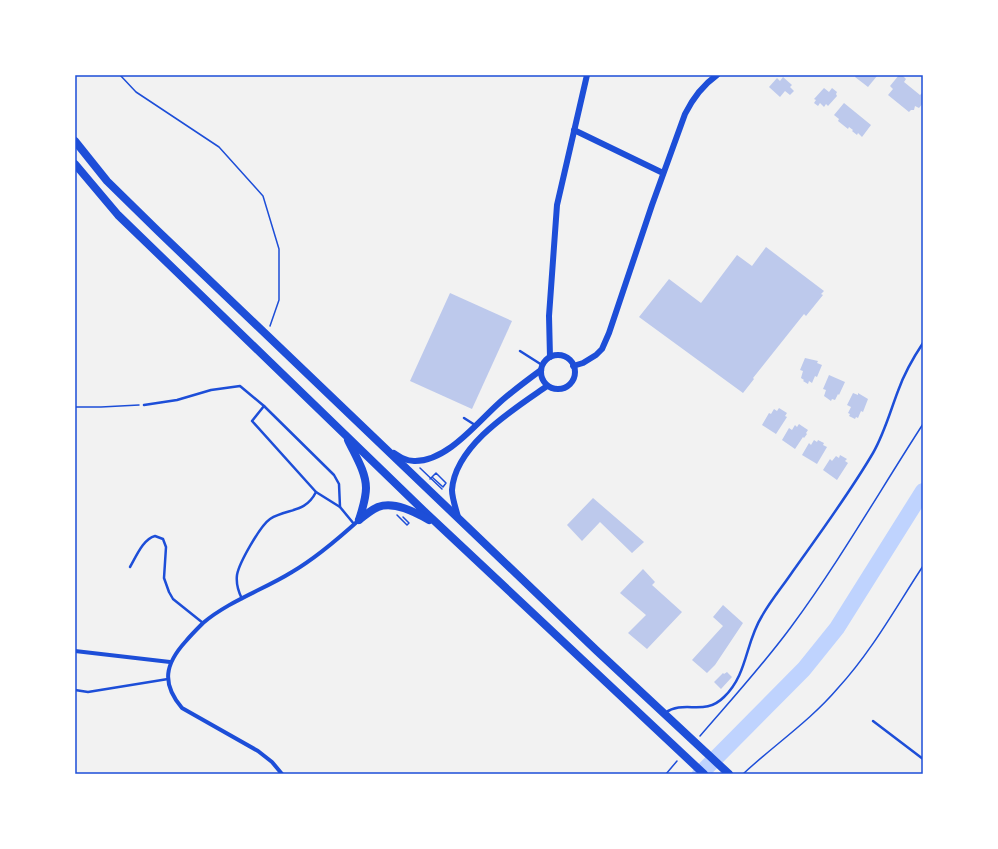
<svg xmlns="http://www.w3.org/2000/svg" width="998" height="849" font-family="'Roboto Condensed',sans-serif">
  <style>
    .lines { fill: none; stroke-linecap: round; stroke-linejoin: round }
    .river { stroke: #bfd3fe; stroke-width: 16 }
    .building { fill: #bdc9ec }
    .path { stroke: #1d4ed8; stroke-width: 1.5 }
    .service { stroke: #1d4ed8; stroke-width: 2.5 }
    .minor { stroke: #1d4ed8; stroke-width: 4 }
    .tertiary { stroke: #1d4ed8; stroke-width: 6 }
    .trunk { stroke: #1d4ed8; stroke-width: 8 }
    .neatline { fill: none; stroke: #1d4ed8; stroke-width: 1.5 }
  </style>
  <rect width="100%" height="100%" fill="#f2f2f2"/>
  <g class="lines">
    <polyline class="river" points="700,774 804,669 837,628 923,491"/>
  </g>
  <g class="building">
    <polygon points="856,75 875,75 877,76 868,87 855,77"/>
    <polygon points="899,75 902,75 906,79 904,82 920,95 923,92 923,103 919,108 915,106 914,110 911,110 909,112 888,95 893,89 890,86"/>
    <polygon points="783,77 792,85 790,87 794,91 790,95 785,91 780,97 769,87 777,78 780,81"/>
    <polygon points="824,88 829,92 832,88 837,92 836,94 837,96 828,106 826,104 824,107 820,103 818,106 814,103 816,100 814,99"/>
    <polygon points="844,103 871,125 862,137 858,133 857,135 852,131 853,130 849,127 848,129 838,121 839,119 834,115"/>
    <polygon points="766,247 824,291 821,294 823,295 806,316 804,314 753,378 754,379 743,393 639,317 669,279 701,303 737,255 752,266"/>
    <polygon points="450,293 512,321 472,409 410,381"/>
    <polygon points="805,358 818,361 817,363 822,365 817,377 815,376 812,383 809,381 808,384 803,381 804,380 801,378 803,371 800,370"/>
    <polygon points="829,375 845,382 839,395 838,394 835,400 832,399 831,401 824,396 826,390 823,389"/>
    <polygon points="853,393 858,395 858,393 868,399 863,412 861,411 858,418 856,417 855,419 849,416 850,414 848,413 851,407 847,405"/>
    <polygon points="779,408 787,413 785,416 787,417 776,434 762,425 769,413 771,414 774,409 777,411"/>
    <polygon points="799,424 808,430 806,433 807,434 804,438 803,437 795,449 782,440 789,428 792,430 795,425 797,427"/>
    <polygon points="814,440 817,442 818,440 824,443 823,445 827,447 817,464 802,455 809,443 811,445"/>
    <polygon points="840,455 847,459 845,461 848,463 837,480 823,470 830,459 832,461 836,456 839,458"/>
    <polygon points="593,498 644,542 632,553 600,522 582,541 567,525"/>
    <polygon points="643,569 655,582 652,585 682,612 647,649 628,633 646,615 620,593"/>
    <polygon points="723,605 743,623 715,665 707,673 692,660 723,626 713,617"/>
    <polygon points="727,672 732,677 721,689 714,682 723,673 724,674"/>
  </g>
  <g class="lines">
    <g class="path">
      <polyline points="120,75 136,92 219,147 263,196 279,249 279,300 270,326"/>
      <polyline points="75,407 101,407 139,405"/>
      <polyline points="420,468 442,489"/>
      <polyline points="430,479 436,473 446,483 443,487 432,477 431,478"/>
      <polyline points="397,515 407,525 409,523 403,517"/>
      <path d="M700 736C731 700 763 665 791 627 839 562 879 492 923 424"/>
      <polyline points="666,774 677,761"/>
      <path d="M743 774C774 745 810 721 838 688 872 651 896 607 923 566"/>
    </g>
    <g class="service">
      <polyline points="520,351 542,365"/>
      <polyline points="144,405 177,400 211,390 240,386 264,406 334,475 339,484 340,507"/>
      <polyline points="264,406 252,421 316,492 340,507 354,524"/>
      <polyline points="464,418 475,425"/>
      <path d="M130 567C136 557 143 539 155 536L163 539 166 547 164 578 169 592 173 599 203 623"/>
      <path d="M242 599C238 591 236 583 237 575 239 563 260 526 270 519 287 508 305 514 316 492"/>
      <polyline points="75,690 88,692 168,679"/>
      <path d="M665 713C685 699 704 717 724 697 748 674 745 643 762 616 771 600 783 586 793 571 820 533 849 494 873 453 884 434 890 412 898 391 904 374 913 358 923 343"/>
      <polyline points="873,721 923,759"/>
    </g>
    <g class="minor">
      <polyline points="75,651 170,662"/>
      <path d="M282 774 272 762 258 751 182 708C161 683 165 664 186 641 191 635 197 629 203 623 229 601 263 590 292 572 316 558 338 539 359 520"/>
    </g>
    <g class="tertiary">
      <polyline points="574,130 663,173"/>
      <circle cx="558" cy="372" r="17"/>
      <polyline points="550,357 549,316 557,205 587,75"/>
      <path d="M573 366 583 363 596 355 602 349 609 333 652 205 685 114C693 98 703 85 717 75"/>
      <path d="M394 453C400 457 406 461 414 461 446 462 476 424 498 404 511 392 526 381 541 370"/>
      <path d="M458 517C456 509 452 498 452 490 455 445 514 409 547 386"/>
    </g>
    <g class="trunk">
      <polyline points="75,141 107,181 158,231 596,650 729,774"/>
      <polyline points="75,164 118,215 424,511 704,774"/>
      <path d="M348 440C355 455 366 472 366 488 366 499 362 510 359 520"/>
      <path d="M359 520C365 515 371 510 378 507 394 501 415 512 429 520"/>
    </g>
  </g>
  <rect width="998" height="849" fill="none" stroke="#ffffff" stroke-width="152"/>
  <rect x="76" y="76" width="846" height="697" class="neatline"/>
</svg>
